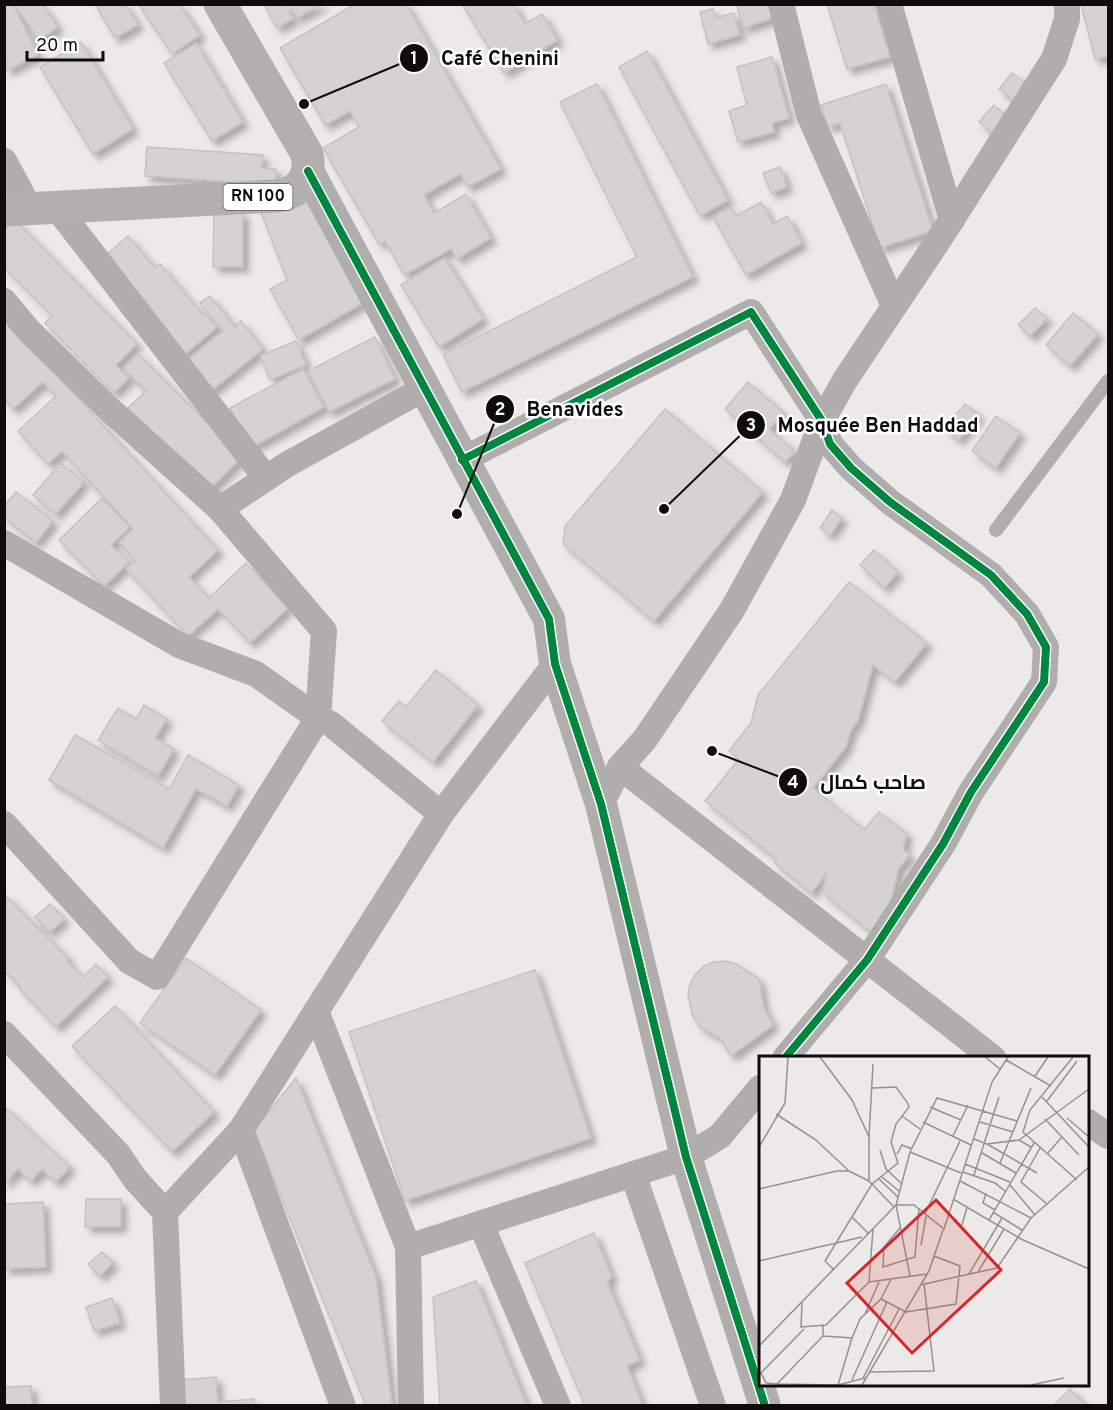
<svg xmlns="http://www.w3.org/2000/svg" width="1113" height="1410" font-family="Overpass,Cairo,sans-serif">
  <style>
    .building { fill: #d5d3d2; stroke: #c4c2c1; stroke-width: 1.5; filter: url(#shadow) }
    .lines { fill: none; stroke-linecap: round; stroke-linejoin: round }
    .service { stroke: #afaeac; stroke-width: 14 }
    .minor { stroke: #afaeac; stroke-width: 26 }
    .tertiary { stroke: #afaeac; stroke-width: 32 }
    .primary { stroke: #b1b0ae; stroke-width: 33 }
    .cycleway-casing { stroke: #fff; stroke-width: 11 }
    .cycleway { stroke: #00873e; stroke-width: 8 }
    .labels { text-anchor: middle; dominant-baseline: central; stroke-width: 5; stroke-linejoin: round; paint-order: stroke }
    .shield { fill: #fff; stroke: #565654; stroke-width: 1.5 }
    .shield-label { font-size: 16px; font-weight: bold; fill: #0e0d0b }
    .inset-road { fill: none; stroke: #939290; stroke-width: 1.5 }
    .view { fill: #d62828; fill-opacity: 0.15; stroke: #d62828; stroke-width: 3 }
    .inset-edge { fill: none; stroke: #0e0d0b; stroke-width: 3 }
    .leader { fill: none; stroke: #0e0d0b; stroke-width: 2 }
    .callout-dot { fill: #0e0d0b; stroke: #fff; stroke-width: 2 }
    .mark-label { font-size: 18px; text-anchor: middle; font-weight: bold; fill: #fff }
    .callout-label { font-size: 20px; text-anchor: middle; font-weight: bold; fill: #0e0d0b; stroke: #fff; stroke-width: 5; stroke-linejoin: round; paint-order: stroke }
  </style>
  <defs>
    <filter id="shadow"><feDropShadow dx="5.5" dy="5.5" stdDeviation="3" flood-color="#0004"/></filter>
  </defs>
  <rect width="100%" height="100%" fill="#eceae8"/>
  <g class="building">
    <polygon points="4,4 13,4 38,55 6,71"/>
    <polygon points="14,4 42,4 58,27 39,40"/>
    <polygon points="95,4 125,4 138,25 115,38"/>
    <polygon points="138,4 179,4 200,35 172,54"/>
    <polygon points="264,4 285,4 293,19 277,28"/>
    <polygon points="290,4 323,4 297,18"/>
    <polygon points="355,4 406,4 501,169 468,187 460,174 424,195 434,213 466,194 491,238 457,259 451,249 404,275 385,241 379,244 323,148 359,127 350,111 325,125 280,48"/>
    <polygon points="462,4 513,4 525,24 542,14 558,40 504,73"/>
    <polygon points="736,4 774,4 778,16 744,28"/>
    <polygon points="827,4 874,4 890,57 847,69"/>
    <polygon points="1081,4 1108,4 1108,56 1095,59"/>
    <polygon points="713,9 716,18 734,13 740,35 708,44 700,12"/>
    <polygon points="81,42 133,129 93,154 40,67"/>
    <polygon points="196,43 243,122 212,141 164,63"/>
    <polygon points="647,51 728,200 700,216 619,67"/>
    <polygon points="772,57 789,118 772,123 774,132 738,142 729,111 747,105 737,67"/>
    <polygon points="1012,73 1029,86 1016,103 999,89"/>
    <polygon points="597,84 693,277 462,392 443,354 637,257 560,102"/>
    <polygon points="886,84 933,231 880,248 840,123 828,127 821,105"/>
    <polygon points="994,105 1007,117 992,133 979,122"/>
    <polygon points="147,147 263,155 262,168 276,169 275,185 145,176"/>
    <polygon points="780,167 787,187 771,193 763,173"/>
    <polygon points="761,202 773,224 787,216 802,243 746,275 713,217 731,207 736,216"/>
    <polygon points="308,204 363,303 299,340 270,289 287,280 259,207"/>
    <polygon points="214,212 243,212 243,267 213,267"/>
    <polygon points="15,220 137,344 116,365 129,378 114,393 45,323 52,315 4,267 4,230"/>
    <polygon points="128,236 155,268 160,264 202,314 204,312 217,327 183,356 101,259"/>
    <polygon points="445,258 483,319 439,347 401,285"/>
    <polygon points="210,296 235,327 241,321 263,349 210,392 185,362 223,331 200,303"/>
    <polygon points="1035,308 1047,319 1030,336 1018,325"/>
    <polygon points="1073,313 1098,334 1070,366 1046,345"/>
    <polygon points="4,318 218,550 189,577 209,598 246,563 288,608 250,643 218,609 188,636 126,569 135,561 119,542 133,529 62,451 48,464 18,431 56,396 43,382 13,409 4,399"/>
    <polygon points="375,337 395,379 329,412 308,371"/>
    <polygon points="296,341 306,365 270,380 260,356"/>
    <polygon points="138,354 242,457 210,489 128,408 146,391 124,369"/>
    <polygon points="303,369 324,407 251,448 230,408"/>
    <polygon points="748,382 784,413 769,429 795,451 785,462 725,409"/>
    <polygon points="965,404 979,415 958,440 944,428"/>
    <polygon points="665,409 763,492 654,621 563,544 565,526"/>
    <polygon points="996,416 1020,433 996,468 972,451"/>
    <polygon points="61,463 84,482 56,514 33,495"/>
    <polygon points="16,492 53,521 36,543 4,517 4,506"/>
    <polygon points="102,498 130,527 111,545 129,562 104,586 59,540"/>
    <polygon points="832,510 842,518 830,535 820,528"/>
    <polygon points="874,550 898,572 884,588 860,565"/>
    <polygon points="849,582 927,643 895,682 873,665 858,721 851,730 846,747 813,788 864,830 879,812 907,834 903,849 910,855 899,868 888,912 872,933 822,892 827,873 811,893 775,863 776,859 705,801 739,759 729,751 751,723 758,695"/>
    <polygon points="436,670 478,705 433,762 382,721 399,701 406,707"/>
    <polygon points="144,705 167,719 155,738 174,749 158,776 98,740 118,708 136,719"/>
    <polygon points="75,735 169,789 188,755 239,785 227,806 196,789 163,848 49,780"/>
    <polygon points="4,894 69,959 67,961 83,977 96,964 108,977 56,1027 18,987 20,986 4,970"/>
    <polygon points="50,904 64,919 50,932 35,917"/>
    <polygon points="186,958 261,1010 215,1075 140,1023"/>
    <polygon points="725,961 736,964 759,979 764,1008 773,1025 731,1056 720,1038 701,1028 693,1017 688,995 690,984 696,974 704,966 714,962"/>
    <polygon points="535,970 591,1138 405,1201 349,1032"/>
    <polygon points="115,1006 214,1112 172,1152 72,1046"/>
    <polygon points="296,1078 376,1277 392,1406 366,1406 254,1130"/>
    <polygon points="4,1106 70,1167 56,1182 42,1169 31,1181 18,1169 4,1184"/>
    <polygon points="86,1199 121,1199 121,1227 85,1227"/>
    <polygon points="43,1202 46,1267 4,1269 4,1204"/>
    <polygon points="594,1233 612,1277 607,1282 640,1360 627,1366 643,1406 585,1406 525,1263"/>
    <polygon points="102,1252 113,1263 100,1276 88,1264"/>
    <polygon points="476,1281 527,1406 440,1406 433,1297"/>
    <polygon points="112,1298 120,1323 94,1331 86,1307"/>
    <polygon points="216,1377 218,1402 254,1399 254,1406 182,1406 180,1380"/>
    <polygon points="31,1386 32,1406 4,1406 4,1387"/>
    <polygon points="1070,1389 1087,1406 1053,1406"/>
  </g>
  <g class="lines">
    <polyline class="service" points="996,530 1108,381"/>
    <g class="minor">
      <polyline points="781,4 809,115 894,306"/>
      <polyline points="889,4 952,220"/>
      <polyline points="4,161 30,209"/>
      <polyline points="57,208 266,478"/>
      <polyline points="4,301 28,330 109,409 220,509 324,631 318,718 157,977 129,961 4,824"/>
      <polyline points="462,460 751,312 822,421 830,444 851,468 890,502 991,575 1027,614 1046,647 1044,682 971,792 943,844 867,960 785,1058"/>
      <polyline points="220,509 286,465 425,388"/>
      <polyline points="4,543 179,645 256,674 318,718 331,724 441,814"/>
      <polyline points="620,767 993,1058"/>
      <polyline points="601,804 620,767 645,739 732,610 793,500 822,421 845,380 938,241 1054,59 1067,19 1067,4"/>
      <polyline points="316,1011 408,1247 411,1406"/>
      <polyline points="4,1034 118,1154 135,1179 165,1212 173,1406"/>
      <polyline points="1088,1122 1108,1136"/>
      <polyline points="241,1130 343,1406"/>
      <polyline points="633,1174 713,1406"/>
      <polyline points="165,1212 241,1130 441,814 555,664"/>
      <polyline points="481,1224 558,1406"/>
      <polyline points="408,1247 686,1157 720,1136 760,1088"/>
    </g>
    <polyline class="tertiary" points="308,171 549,619 555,664 601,804 686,1157 765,1406"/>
    <path class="primary" d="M4 210 276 196C299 194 312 177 307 154L220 4"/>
    <g class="cycleway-casing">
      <g id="cycleway">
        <polyline points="308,171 549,619 555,664 601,804 686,1157 765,1406"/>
        <polyline points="462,460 751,312 822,421 830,444 851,468 890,502 991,575 1027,614 1046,647 1044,682 971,792 943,844 867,960 785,1058"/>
      </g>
    </g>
    <use href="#cycleway" class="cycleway"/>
  </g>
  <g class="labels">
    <rect class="shield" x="223.5" y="184" width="69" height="26" rx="4.5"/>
    <g class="shield-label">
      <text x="258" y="197">RN 100</text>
    </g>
  </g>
  <g transform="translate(759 1056)">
    <rect width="330" height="330" fill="#eceae8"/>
    <path class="inset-road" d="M61 1 93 44 110 81V125L135 151M226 1 241 13M314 1 271 54 264 76 318 124M247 4 292 30M276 20 289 1M283 41 330 91M288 45 318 5M171 51 202 64M17 58 57 84 90 115M143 60 161 73M308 62 330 81M286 63 320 99M164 66 212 89M221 66 254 76M110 80 114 8M194 80 209 49M215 83 228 88 260 84 272 91M260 84 330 33M228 88 278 117M0 91 26 47 29 1M281 92 262 126 288 148M121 94 127 113 142 127M151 96 202 117M223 97 257 117M289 97 303 81M138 98 143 89 153 93M241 107 272 32M206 108 251 126M204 116 236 127 246 135M215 119 240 41M123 121 140 135M120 123 139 141M201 125 272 162M251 129 276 159M0 133 78 115H90L110 125M227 137 224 147 236 154M194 143 262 183 330 213M234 156 263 174M166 158 201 85M93 161 109 177M230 164 275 87M203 169 208 151M141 172 125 191 124 211 156 201 160 152M162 189 167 160M0 205 103 181M75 214 66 205 113 128 139 107 132 86 137 68 150 51 148 46 137 31 113 32M219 216 245 173M210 218 243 162M151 220 137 149 151 96 178 42 258 65M110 226 168 218M161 229 238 212 272 162 330 111M122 243 147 256 197 248 201 210 175 200M43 247 42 271 67 269 110 226 114 173M106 258 120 226M64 280 93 282 79 329M93 282 101 263 122 243 132 223M0 290 137 149H155L185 173 233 26 249 1M110 316 175 315 165 228M2 317 7 327 18 328 79 329 106 322M0 319 45 273M104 322 140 253M93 324 128 246M18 328 64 280V269M103 329 170 215 184 174M272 329 305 322"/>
    <path class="view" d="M177 144 242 214 153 297 88 227Z"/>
    <rect width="330" height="330" class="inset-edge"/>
  </g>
  <path class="leader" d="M304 104L414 58M457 514L500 409M664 509L751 425M712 751L793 782"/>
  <g class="callout-dot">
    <circle cx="304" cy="104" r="6"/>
    <circle cx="457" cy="514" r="6"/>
    <circle cx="664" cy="509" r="6"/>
    <circle cx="712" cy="751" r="6"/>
    <circle cx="414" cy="58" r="15"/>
    <circle cx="500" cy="409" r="15"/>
    <circle cx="751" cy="425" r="15"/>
    <circle cx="793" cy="782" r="15"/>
  </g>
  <g class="mark-label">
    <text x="414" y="64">1</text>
    <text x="500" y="415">2</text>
    <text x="751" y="431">3</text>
    <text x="793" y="788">4</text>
  </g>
  <g class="callout-label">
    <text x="500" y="65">Café Chenini</text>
    <text x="575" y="416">Benavides</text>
    <text x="878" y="432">Mosquée Ben Haddad</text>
    <text x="873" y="789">صاحب كمال</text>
  </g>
  <rect width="1113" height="1410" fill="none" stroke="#0e0d0b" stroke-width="12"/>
  <path d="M27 51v9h76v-9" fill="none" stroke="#0e0d0b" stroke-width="3"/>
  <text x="36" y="51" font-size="18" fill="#0e0d0b" stroke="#ffffff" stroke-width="4.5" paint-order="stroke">20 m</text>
</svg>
